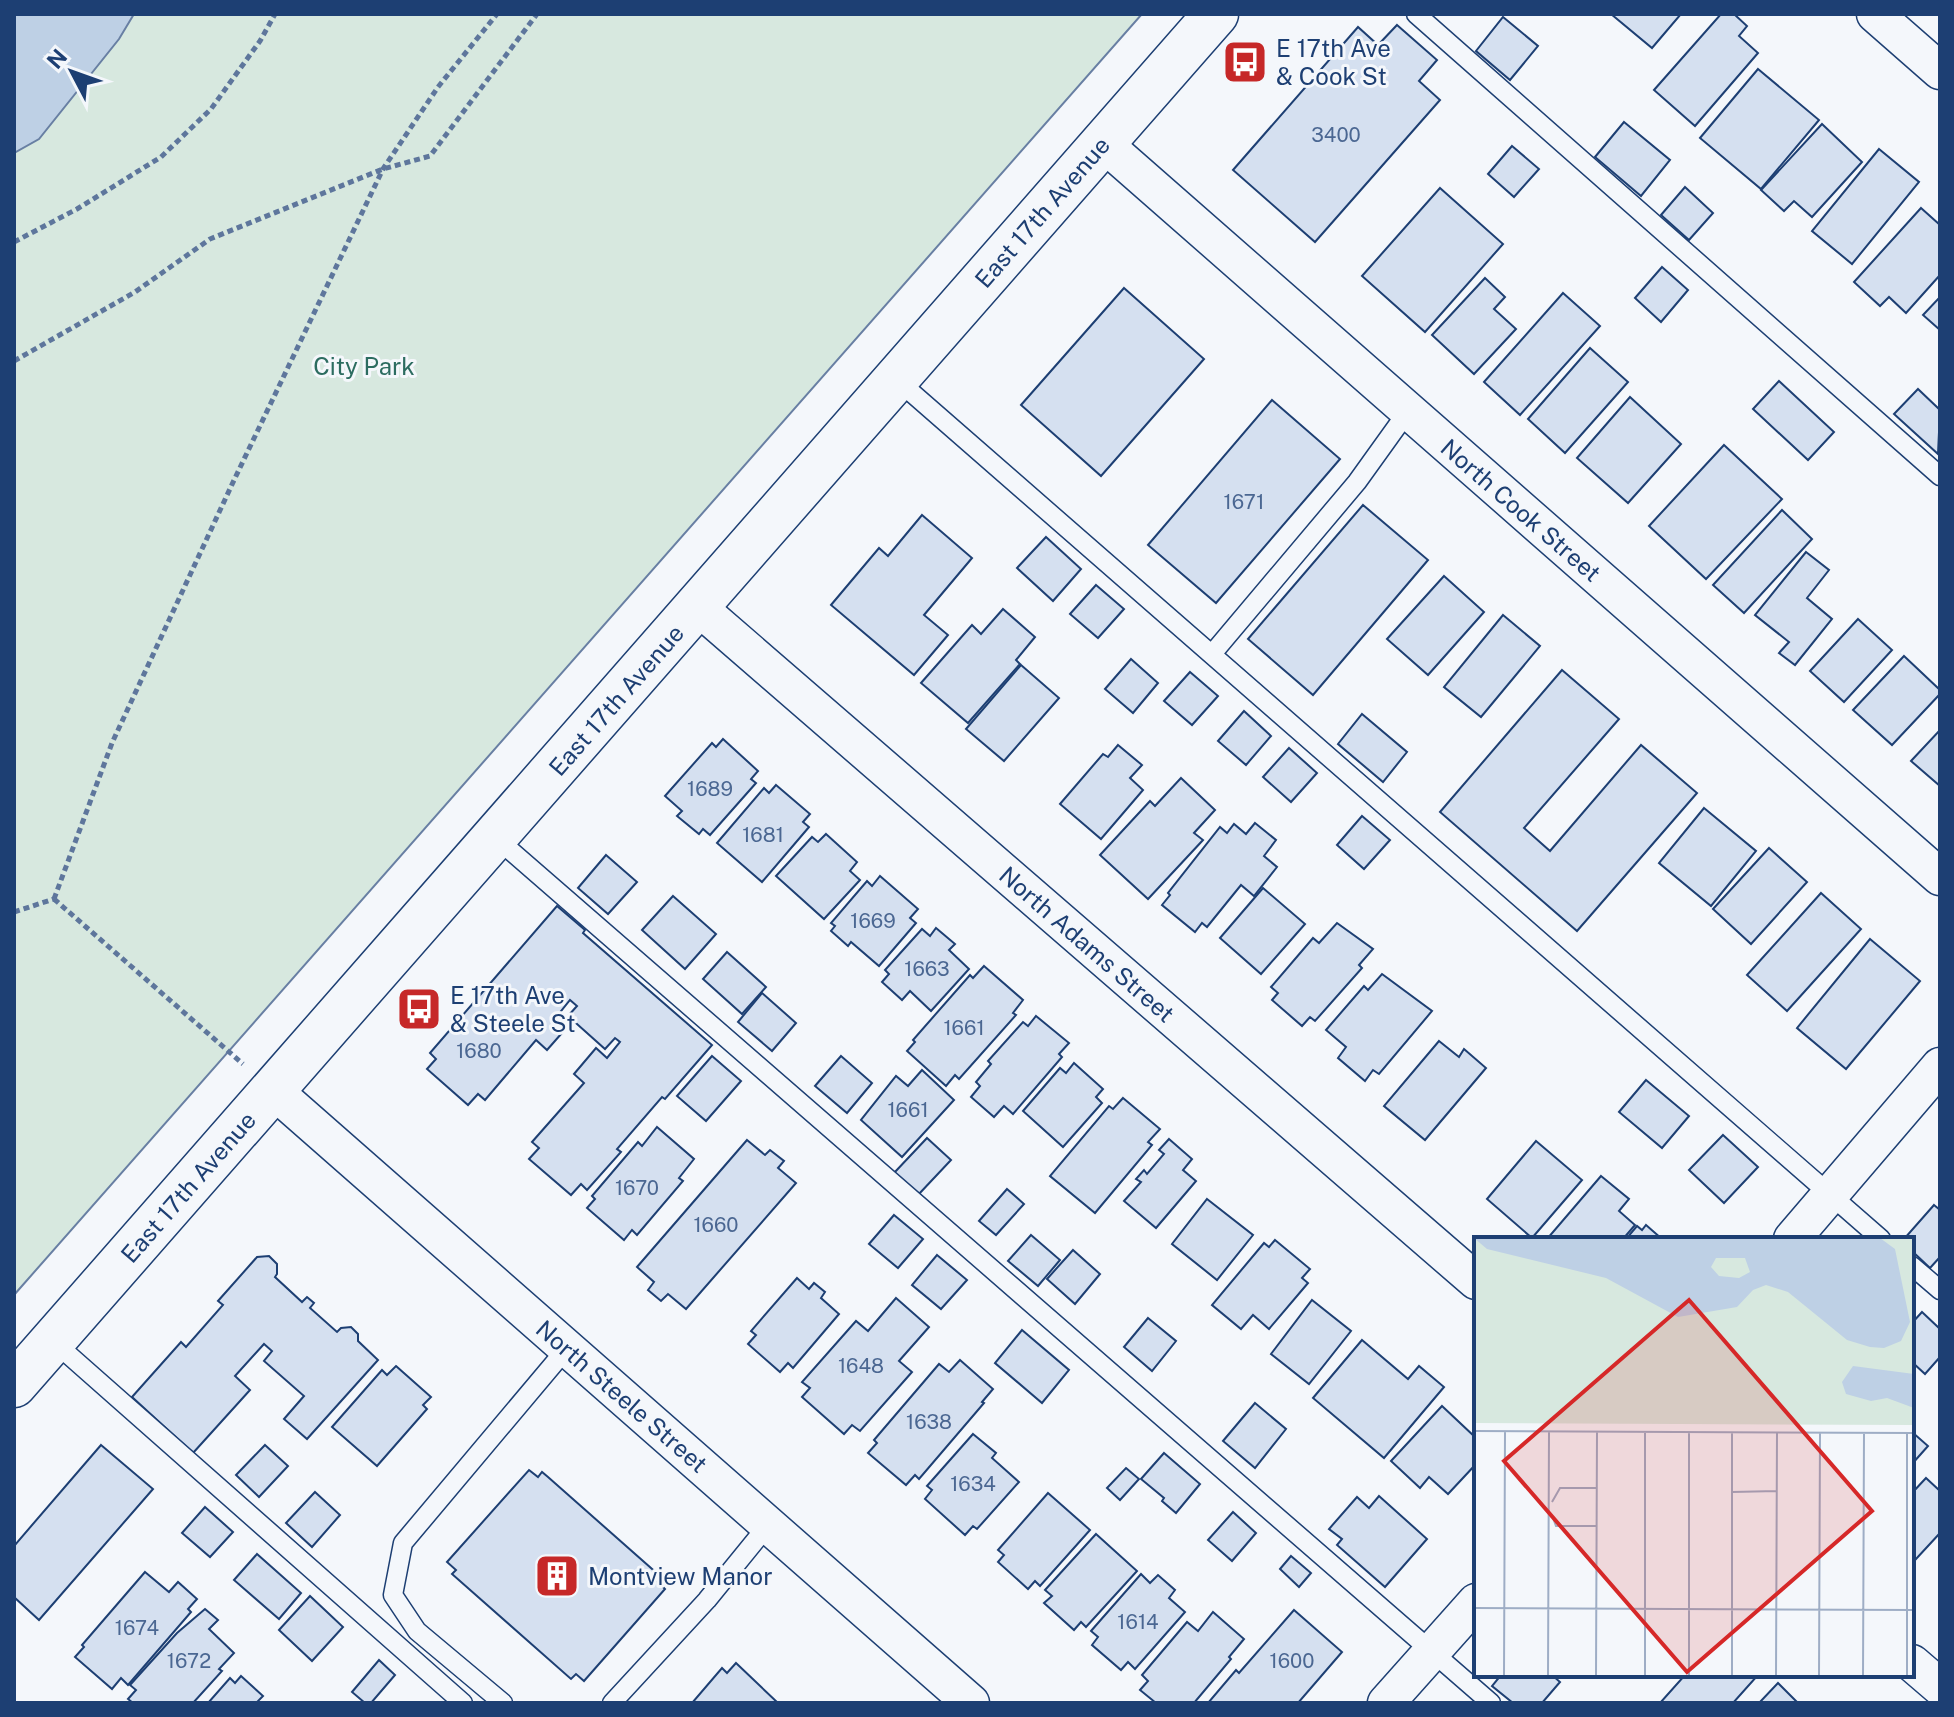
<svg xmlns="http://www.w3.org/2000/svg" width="1954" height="1717" font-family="'Public Sans',sans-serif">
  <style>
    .green { fill: #d7e8df; stroke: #687fa3; stroke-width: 2 }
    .water { fill: #bed0e5; stroke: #687fa3; stroke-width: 2 }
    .building { fill: #d5e0f0; stroke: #1d3f73; stroke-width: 2 }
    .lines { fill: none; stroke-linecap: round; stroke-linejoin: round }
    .service-casing { stroke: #1d3f73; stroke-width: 21 }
    .minor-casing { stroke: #1d3f73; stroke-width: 39 }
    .secondary-casing { stroke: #1d3f73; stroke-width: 47 }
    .path { stroke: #5e769c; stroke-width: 5; stroke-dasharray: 6 4; stroke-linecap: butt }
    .service { stroke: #f4f7fb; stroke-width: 18 }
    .minor { stroke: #f4f7fb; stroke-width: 36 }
    .secondary { stroke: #f4f7fb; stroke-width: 44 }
    .labels { text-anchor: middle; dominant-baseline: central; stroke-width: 6; stroke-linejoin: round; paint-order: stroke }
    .number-label { font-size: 20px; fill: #4b6792 }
    .poi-label { font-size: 24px; fill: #1d3f73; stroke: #f4f7fb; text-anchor: start }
    .street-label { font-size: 24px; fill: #1d3f73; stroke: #f4f7fb }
    .park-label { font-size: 24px; fill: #2c6c60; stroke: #f4f7fb }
    .inset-road { fill: none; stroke: #9eadc5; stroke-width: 2 }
    .view { fill: #d62828; fill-opacity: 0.15; stroke: #d62828; stroke-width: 4 }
    .inset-edge { fill: none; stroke: #1d3f73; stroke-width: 4 }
  </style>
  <rect width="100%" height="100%" fill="#f4f7fb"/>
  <polygon class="green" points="14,14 1142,14 14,1295"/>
  <polygon class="water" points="14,14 134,14 119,39 39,139 14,153"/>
  <g class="building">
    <polygon points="1611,14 1681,14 1652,48"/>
    <polygon points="1721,14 1734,14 1747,26 1739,36 1758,53 1695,126 1654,90"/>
    <polygon points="1503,17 1538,46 1510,80 1476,51"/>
    <polygon points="1397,25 1437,60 1419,81 1440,100 1315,242 1233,170 1358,27 1378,45"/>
    <polygon points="1758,69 1819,120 1761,189 1700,138"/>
    <polygon points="1624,122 1670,160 1641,196 1595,157"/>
    <polygon points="1822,124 1862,162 1812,217 1794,201 1784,211 1761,190"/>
    <polygon points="1512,146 1539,169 1514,197 1488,174"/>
    <polygon points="1879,149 1919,182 1852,264 1812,231"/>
    <polygon points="1685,187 1713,213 1689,240 1661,215"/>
    <polygon points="1440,188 1503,244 1425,332 1362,276"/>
    <polygon points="1921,208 1940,225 1940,275 1906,313 1889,297 1880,306 1854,282"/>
    <polygon points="1662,267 1688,290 1661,322 1635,298"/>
    <polygon points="1485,278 1505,297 1494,309 1516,329 1474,374 1432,335"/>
    <polygon points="1124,288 1204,359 1101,476 1021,405"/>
    <polygon points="1563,293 1600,326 1520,415 1484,382"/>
    <polygon points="1940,297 1940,330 1923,315"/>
    <polygon points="1590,348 1628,382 1565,453 1528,419"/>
    <polygon points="1779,381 1834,432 1808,460 1753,409"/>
    <polygon points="1918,389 1940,410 1938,454 1894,414"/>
    <polygon points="1630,397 1681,444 1628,503 1577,458"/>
    <polygon points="1272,400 1340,459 1216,603 1148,545"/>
    <polygon points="1724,445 1782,499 1706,579 1649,526"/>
    <polygon points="1363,505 1428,560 1313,695 1248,639"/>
    <polygon points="1782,510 1812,539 1744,613 1713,585"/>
    <polygon points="922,515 972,558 924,615 948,635 914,675 831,605 879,548 888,556"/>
    <polygon points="1046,537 1081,569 1053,601 1017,568"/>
    <polygon points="1806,552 1829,570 1807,598 1832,619 1795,665 1779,653 1789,642 1755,615"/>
    <polygon points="1444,576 1484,612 1428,675 1387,639"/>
    <polygon points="1096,585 1124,609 1098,638 1070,614"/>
    <polygon points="1003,609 1035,637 1016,660 1020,664 968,723 921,683 972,625 981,634"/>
    <polygon points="1503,615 1540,646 1481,717 1444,687"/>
    <polygon points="1858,619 1892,650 1844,702 1810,671"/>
    <polygon points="1904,656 1940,690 1940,694 1892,745 1853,710"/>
    <polygon points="1131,659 1158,683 1133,713 1105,689"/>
    <polygon points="1021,665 1059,698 1004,761 966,729"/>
    <polygon points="1562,670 1619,719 1524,828 1550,851 1641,745 1697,793 1577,931 1440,812"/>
    <polygon points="1190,672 1218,696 1192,725 1164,701"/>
    <polygon points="1244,711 1271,736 1246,765 1218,741"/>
    <polygon points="1362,714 1407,752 1383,782 1338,744"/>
    <polygon points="1940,730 1940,786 1911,761"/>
    <polygon points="723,739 758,771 751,779 756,783 710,835 703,829 699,834 677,816 682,811 665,796 712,743 716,747"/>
    <polygon points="1118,745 1142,765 1130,778 1143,790 1101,839 1060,804 1103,754 1108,757"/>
    <polygon points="1289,748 1317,773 1291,802 1263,777"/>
    <polygon points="1181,778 1215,810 1194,833 1203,840 1148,899 1100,855 1150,801 1155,806"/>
    <polygon points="776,785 810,814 803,822 809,827 762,882 717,843 764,788 769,793"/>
    <polygon points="1704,808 1756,851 1711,906 1659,863"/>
    <polygon points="1362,816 1390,840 1364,869 1337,845"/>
    <polygon points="1255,823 1276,840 1264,856 1277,867 1254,896 1241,885 1207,927 1202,923 1195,932 1162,905 1170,895 1168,893 1220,827 1227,833 1234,824 1246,834"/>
    <polygon points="826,834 857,862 850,871 860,880 824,919 776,876 812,837 818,842"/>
    <polygon points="1769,848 1807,882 1751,944 1713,909"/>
    <polygon points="606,855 637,882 608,914 578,888"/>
    <polygon points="880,876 918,909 910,918 916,923 879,966 851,942 848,946 831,931 835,926 831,923 867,881 872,886"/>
    <polygon points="1263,888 1305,924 1261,974 1220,938"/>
    <polygon points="1821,893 1861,929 1787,1011 1747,975"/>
    <polygon points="673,896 716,934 685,969 642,930"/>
    <polygon points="557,906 585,930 583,933 712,1045 665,1099 662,1097 617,1149 621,1152 587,1190 581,1184 571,1195 529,1159 539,1148 532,1142 584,1083 574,1074 596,1048 607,1058 620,1042 615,1038 605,1049 568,1016 577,1006 570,1000 558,1015 569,1025 547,1050 536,1040 485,1100 478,1094 468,1105 427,1069 436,1059 430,1053"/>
    <polygon points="1337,923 1373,949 1359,965 1362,968 1315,1021 1310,1017 1302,1026 1272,1000 1278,993 1271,987 1313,938 1319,943"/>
    <polygon points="936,928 955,944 949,950 969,969 931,1011 910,991 902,1000 882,982 889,974 885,970 922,929 930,936"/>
    <polygon points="1870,939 1920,981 1846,1069 1797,1028"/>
    <polygon points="727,952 766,987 742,1014 703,979"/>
    <polygon points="984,966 1023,1000 1013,1013 1016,1015 959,1079 955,1075 946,1086 907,1051 915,1042 913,1040 970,975 973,978"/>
    <polygon points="1382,974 1432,1011 1379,1074 1373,1070 1365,1081 1338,1058 1346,1047 1326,1030 1364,986 1368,990"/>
    <polygon points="762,993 796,1023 772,1051 738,1022"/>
    <polygon points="1036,1016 1069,1043 1059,1054 1062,1057 1013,1114 1004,1106 994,1117 971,1097 980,1086 976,1082 991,1064 988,1061 1023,1022 1028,1026"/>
    <polygon points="1439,1041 1459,1057 1464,1049 1486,1068 1425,1140 1384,1106"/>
    <polygon points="712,1056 741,1081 706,1121 677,1096"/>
    <polygon points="841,1056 872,1083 847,1113 815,1086"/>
    <polygon points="1074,1063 1103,1089 1096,1097 1102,1103 1063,1147 1023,1111 1060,1068 1066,1073"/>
    <polygon points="922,1070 954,1100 902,1157 861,1120 896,1076 908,1086"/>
    <polygon points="1646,1080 1689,1116 1662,1148 1619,1112"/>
    <polygon points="1123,1098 1160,1129 1148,1142 1152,1145 1095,1213 1050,1176 1109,1106 1113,1109"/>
    <polygon points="657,1127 694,1159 679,1178 683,1181 637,1235 632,1230 624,1240 587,1208 595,1199 592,1196 638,1142 642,1146"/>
    <polygon points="1723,1135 1758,1167 1724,1203 1689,1170"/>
    <polygon points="927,1138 951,1160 918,1195 894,1173"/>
    <polygon points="1169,1139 1192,1159 1183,1170 1196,1181 1156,1228 1124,1201 1141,1182 1136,1179 1144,1170 1147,1174 1164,1154 1159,1150"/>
    <polygon points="747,1140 765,1155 770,1150 784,1161 778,1168 796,1183 686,1309 668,1294 661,1301 648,1290 654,1282 637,1267"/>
    <polygon points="1536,1141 1582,1180 1532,1238 1487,1199"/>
    <polygon points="1601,1176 1629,1199 1619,1211 1635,1225 1623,1239 1547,1239"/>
    <polygon points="1007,1189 1024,1204 996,1235 979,1221"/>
    <polygon points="1207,1199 1253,1235 1217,1280 1172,1244"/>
    <polygon points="1934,1205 1940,1210 1940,1257 1930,1268 1912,1251 1912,1239 1904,1239"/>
    <polygon points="894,1215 923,1239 898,1268 869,1244"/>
    <polygon points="1646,1225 1662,1239 1626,1239 1637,1226 1642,1230"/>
    <polygon points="1031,1235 1060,1260 1038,1286 1008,1261"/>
    <polygon points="1275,1240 1310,1269 1302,1278 1308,1283 1269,1329 1253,1315 1241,1329 1212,1305 1264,1243 1269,1247"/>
    <polygon points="1073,1250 1100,1274 1075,1304 1047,1279"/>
    <polygon points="937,1255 967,1280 941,1309 912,1285"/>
    <polygon points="269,1256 277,1264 277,1274 275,1277 302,1302 307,1297 314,1303 310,1308 337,1332 341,1328 351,1327 358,1334 358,1341 378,1360 307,1439 284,1419 304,1396 264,1361 272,1351 264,1344 235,1376 250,1390 193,1453 132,1397 181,1342 186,1347 223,1305 218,1301 257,1257"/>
    <polygon points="797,1278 809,1289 814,1283 825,1292 821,1298 839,1314 793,1368 788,1363 780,1372 748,1344 756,1335 751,1331"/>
    <polygon points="896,1298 929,1327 899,1361 912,1372 860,1431 852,1425 844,1434 802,1397 810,1388 802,1382 856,1321 868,1331"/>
    <polygon points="1312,1300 1351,1331 1309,1384 1271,1354"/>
    <polygon points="1922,1312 1940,1329 1940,1357 1925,1374 1912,1362 1912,1323"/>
    <polygon points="1148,1318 1176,1341 1152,1371 1124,1347"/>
    <polygon points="1022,1330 1069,1370 1042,1403 995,1363"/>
    <polygon points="1362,1340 1408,1379 1419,1366 1444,1387 1384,1458 1313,1398"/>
    <polygon points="960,1360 993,1389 982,1402 984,1403 919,1479 915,1475 906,1485 868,1453 877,1443 874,1440 939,1364 949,1372"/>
    <polygon points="396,1366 431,1397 423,1405 427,1409 377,1466 332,1427 382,1370 387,1375"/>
    <polygon points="1255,1403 1286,1429 1255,1468 1223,1441"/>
    <polygon points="1442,1406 1476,1438 1476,1464 1448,1494 1429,1477 1420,1488 1391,1461"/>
    <polygon points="1912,1432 1928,1446 1912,1464"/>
    <polygon points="973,1434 996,1453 992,1458 1019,1482 977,1529 973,1526 965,1535 925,1499 932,1490 927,1486"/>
    <polygon points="101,1445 153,1489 39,1620 14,1597 14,1546"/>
    <polygon points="265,1445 288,1466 259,1497 236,1475"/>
    <polygon points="1164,1453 1200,1484 1176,1513 1162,1501 1164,1498 1141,1479"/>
    <polygon points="1126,1468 1139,1479 1120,1500 1107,1488"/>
    <polygon points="529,1470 538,1477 542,1472 548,1477 660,1576 657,1581 665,1589 584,1681 576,1674 571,1679 452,1574 456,1570 447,1562"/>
    <polygon points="1926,1478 1940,1491 1940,1533 1916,1559 1912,1555 1912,1493"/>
    <polygon points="315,1492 340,1515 312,1547 286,1523"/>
    <polygon points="1048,1493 1090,1530 1040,1586 1035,1581 1028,1589 998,1562 1004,1555 998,1550"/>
    <polygon points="1379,1496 1427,1539 1385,1587 1337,1545 1342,1539 1329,1529 1357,1497 1369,1508"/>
    <polygon points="205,1507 233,1532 210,1557 182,1533"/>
    <polygon points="1233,1512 1256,1533 1232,1561 1208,1540"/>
    <polygon points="1096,1534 1137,1571 1086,1627 1081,1622 1074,1630 1044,1603 1052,1596 1045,1590"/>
    <polygon points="257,1554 301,1593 279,1619 234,1580"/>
    <polygon points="1291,1556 1311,1573 1299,1587 1280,1569"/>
    <polygon points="145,1572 169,1592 178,1582 197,1599 188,1609 191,1612 128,1685 121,1678 112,1689 75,1657 84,1647 82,1645"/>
    <polygon points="1141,1574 1150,1583 1158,1575 1175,1590 1169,1598 1185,1612 1135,1669 1128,1662 1121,1670 1092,1645 1098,1637 1091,1631"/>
    <polygon points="310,1596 343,1627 312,1661 279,1630"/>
    <polygon points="205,1609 218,1620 209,1629 234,1653 219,1669 222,1671 193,1703 133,1703 128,1699 136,1690 130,1685 177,1633"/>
    <polygon points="1294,1610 1342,1652 1298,1703 1208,1703 1236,1670 1239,1673"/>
    <polygon points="1213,1612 1244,1639 1229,1657 1231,1659 1194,1703 1156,1703 1140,1690 1148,1681 1142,1675 1187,1622 1198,1631"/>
    <polygon points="379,1660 395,1675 371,1703 365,1703 352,1692"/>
    <polygon points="736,1663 778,1703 692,1703 722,1668 727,1673"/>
    <polygon points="1501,1675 1552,1675 1560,1682 1542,1703 1513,1703 1492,1686"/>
    <polygon points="1685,1675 1758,1675 1733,1703 1660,1703"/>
    <polygon points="241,1676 263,1696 258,1701 261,1703 208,1703 230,1678 235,1683"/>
    <polygon points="1778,1683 1798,1703 1759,1703"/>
  </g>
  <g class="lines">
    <g class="service-casing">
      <g id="service">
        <polyline points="1416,14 1940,476"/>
        <polyline points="896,379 1881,1239"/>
        <polyline points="1212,654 1357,482 1408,411"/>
        <polyline points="495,837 1491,1703"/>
        <polyline points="1912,1266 1940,1290"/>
        <polyline points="53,1341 463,1703"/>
        <polyline points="503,1703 417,1631 393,1595 403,1543 567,1348"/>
        <polyline points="612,1703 707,1600 768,1525"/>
      </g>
    </g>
    <g class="minor-casing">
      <g id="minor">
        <polyline points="1875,14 1940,71"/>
        <polyline points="1103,143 1940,877"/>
        <polyline points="698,607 1476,1281"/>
        <polyline points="273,1090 971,1703"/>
        <polyline points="1792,1239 1940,1066"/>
        <polyline points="1912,1663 1940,1687"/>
        <polyline points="1386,1703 1476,1602"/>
      </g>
    </g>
    <g class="secondary-casing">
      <polyline id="secondary" points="14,1385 1216,14"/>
    </g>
    <g class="path">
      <polyline points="14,242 77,209 161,157 211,109 260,41 275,14"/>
      <polyline points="14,361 135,292 210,239 383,169 430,156 537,14"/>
      <polyline points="54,899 112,743 235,478 383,169 438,87 497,14"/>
      <polyline points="54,899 243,1064"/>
      <polyline points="14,912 54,899"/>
    </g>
    <use href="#service" class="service"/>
    <use href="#minor" class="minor"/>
    <use href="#secondary" class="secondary"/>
  </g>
  <defs>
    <g id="bus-square" transform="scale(2.3)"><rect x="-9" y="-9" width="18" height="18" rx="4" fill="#c62828" stroke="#f4f7fb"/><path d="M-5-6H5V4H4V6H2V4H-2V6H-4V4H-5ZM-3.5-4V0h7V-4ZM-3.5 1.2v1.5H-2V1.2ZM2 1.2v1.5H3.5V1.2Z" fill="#fff"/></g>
    <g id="building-square" transform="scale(2.3)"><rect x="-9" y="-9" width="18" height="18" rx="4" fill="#c62828" stroke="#f4f7fb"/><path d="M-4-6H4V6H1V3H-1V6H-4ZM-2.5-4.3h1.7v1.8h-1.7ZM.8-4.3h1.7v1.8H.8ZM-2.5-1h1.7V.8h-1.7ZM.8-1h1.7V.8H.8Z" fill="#fff"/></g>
  </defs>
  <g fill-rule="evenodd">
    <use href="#bus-square" x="1245" y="62"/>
    <use href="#bus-square" x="419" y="1009"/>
    <use href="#building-square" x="557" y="1576"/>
  </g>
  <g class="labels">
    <g class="number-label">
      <text x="1336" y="135">3400</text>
      <text x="1244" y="502">1671</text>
      <text x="710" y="789">1689</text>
      <text x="763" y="835">1681</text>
      <text x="873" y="921">1669</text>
      <text x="927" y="969">1663</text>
      <text x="964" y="1028">1661</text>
      <text x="479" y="1051">1680</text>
      <text x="908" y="1110">1661</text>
      <text x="637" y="1188">1670</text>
      <text x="716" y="1225">1660</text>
      <text x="861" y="1366">1648</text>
      <text x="929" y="1422">1638</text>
      <text x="973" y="1484">1634</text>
      <text x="1138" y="1622">1614</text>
      <text x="137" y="1628">1674</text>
      <text x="189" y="1661">1672</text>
      <text x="1292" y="1661">1600</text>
    </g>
    <g class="poi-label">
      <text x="1276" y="48">E 17th Ave<tspan x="1276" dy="28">&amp; Cook St</tspan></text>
      <text x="450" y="995">E 17th Ave<tspan x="450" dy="28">&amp; Steele St</tspan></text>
      <text x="588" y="1576">Montview Manor</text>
    </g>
    <g class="street-label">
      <text transform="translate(1042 212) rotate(-49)">East 17th Avenue</text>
      <text transform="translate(1521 510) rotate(41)">North Cook Street</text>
      <text transform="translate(616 700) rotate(-49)">East 17th Avenue</text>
      <text transform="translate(1087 944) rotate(41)">North Adams Street</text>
      <text transform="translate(188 1187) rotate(-49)">East 17th Avenue</text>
      <text transform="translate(622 1396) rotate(41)">North Steele Street</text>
    </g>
    <g class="park-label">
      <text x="364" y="366">City Park</text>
    </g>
  </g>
  <g transform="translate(1474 1237)">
    <rect width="440" height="440" fill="#f4f7fb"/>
    <path d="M0 1H440V188L0 186Z" fill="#d7e8df"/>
    <path d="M0 1H406L421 12 436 85 427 104 410 111 396 110 373 103 314 55 292 48 279 53 263 70 204 80 132 41 13 12ZM242 21H271L276 35 265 41 245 39 237 30ZM379 129 440 137V171L413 161 397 164 372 157 368 145Z" fill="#bed0e5" fill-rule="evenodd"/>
    <path class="inset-road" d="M0 194 440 196M258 255 303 254M78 265 86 251H123M79 281 82 289H122M0 371 440 373M30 439 31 194M74 439 75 195M122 439 123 195M171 439V195M215 439V195M258 439V195M302 439 303 195M345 439 346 196M389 439 390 196M433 439V196"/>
    <path class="view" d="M215 63 398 274 213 435 30 224Z"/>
    <rect width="440" height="440" class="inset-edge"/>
  </g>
  <rect width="1954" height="1717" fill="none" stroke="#1d3f73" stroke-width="32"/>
  <g transform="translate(72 72) rotate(311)" stroke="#f4f7fb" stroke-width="6" paint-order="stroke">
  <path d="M0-6L14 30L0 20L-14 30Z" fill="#1d3f73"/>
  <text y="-12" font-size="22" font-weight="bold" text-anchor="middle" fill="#1d3f73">N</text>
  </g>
</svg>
